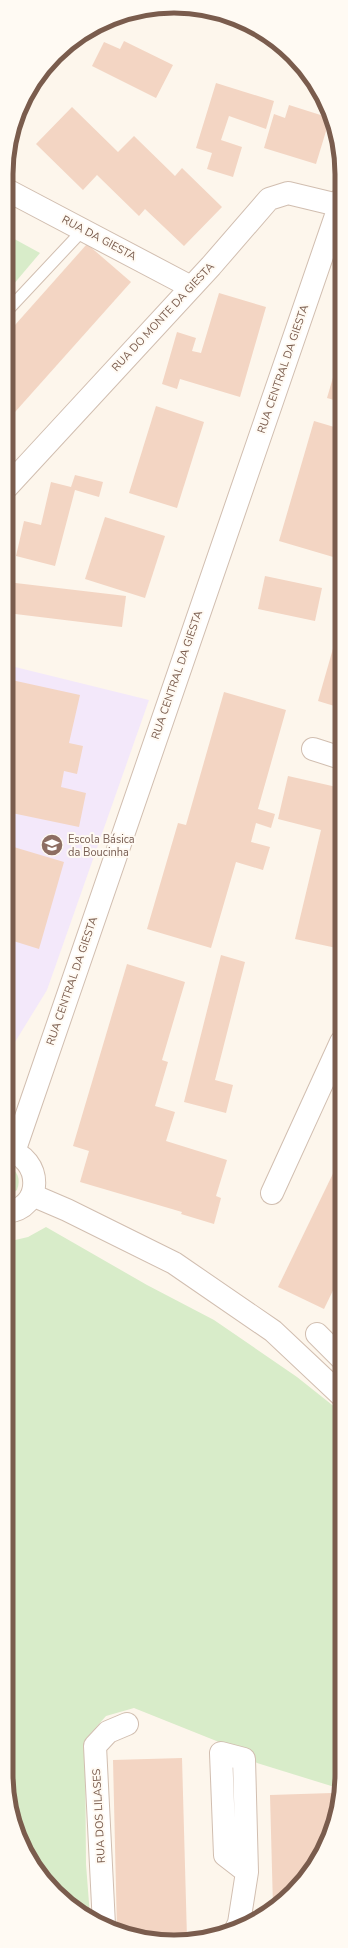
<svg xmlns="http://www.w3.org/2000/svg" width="348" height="1948" font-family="'Nunito Sans',sans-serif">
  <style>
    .education { fill: #f3e8fa }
    .green { fill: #d8ecc9 }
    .building { fill: #f3d5c3 }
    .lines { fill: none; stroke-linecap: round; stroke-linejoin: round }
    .service-casing { stroke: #d1beb0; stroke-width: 13 }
    .minor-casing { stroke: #d1beb0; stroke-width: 24 }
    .tertiary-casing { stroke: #d1beb0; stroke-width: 24 }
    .service { stroke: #fff; stroke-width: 11 }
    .minor { stroke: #fff; stroke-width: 22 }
    .tertiary { stroke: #fff; stroke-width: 22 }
    .labels { text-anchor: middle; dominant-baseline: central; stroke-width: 4; stroke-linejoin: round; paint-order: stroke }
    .street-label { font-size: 11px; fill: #7a5c4d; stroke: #fffaf3 }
    .education-label { font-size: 11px; fill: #785e54; stroke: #fffaf3; text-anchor: start }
    .rim { fill: none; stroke: #7a5c4d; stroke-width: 5 }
  </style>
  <rect width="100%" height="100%" fill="#fdf6ec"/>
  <polygon class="education" points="7,665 149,700 47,990 7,1055"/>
  <g class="green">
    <polygon points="7,235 40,253 7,292"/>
    <path d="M7 1166C18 1170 21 1179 17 1190L7 1197Z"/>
    <polygon points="46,1227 147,1285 214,1320 297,1377 341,1412 341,1789 257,1763 234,1748 134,1708 106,1716 85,1740 86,1864 90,1916 55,1893 19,1838 6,1774 6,1253 11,1241 28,1237"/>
  </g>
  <g class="building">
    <polygon points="124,41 173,65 156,98 92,66 104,42 120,49"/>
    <polygon points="216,83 274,101 266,129 229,116 221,140 242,147 233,177 207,169 212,153 196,148"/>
    <polygon points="289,105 330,118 316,164 264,148 274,114 285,118"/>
    <polygon points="72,107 118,152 134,136 175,176 182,168 222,207 184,246 145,209 139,216 97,175 83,190 36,144"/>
    <polygon points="87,244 131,282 7,421 7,334"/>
    <polygon points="219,293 266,307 240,397 180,379 177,389 162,384 177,332 196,338 192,351 201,353"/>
    <polygon points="341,350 342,350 341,402 327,398"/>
    <polygon points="156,406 204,422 177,508 129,493"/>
    <polygon points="314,421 341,429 341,577 335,575 340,559 279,541"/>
    <polygon points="75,475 103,482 99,497 75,490 55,566 16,556 24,521 41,525 51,482 71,487"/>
    <polygon points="105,517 165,536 145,598 85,579"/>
    <polygon points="265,576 322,588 315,621 258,609"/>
    <polygon points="7,582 126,596 122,627 7,613"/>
    <polygon points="334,645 341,647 341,708 318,701"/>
    <polygon points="7,679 80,695 69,743 83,746 77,774 64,771 61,787 86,793 79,827 7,812"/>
    <polygon points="224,692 286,710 258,809 275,814 271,828 256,823 251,842 270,847 263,870 236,862 211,948 147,929 178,823 186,825"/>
    <polygon points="288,776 341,788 341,949 295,939 321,830 278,819"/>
    <polygon points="7,845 64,862 39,949 7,939 10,924 7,923"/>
    <polygon points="221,955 245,962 215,1080 233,1085 226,1113 184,1102"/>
    <polygon points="127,964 185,982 162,1060 168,1062 155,1106 175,1112 166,1141 227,1160 216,1196 221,1198 214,1224 181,1214 182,1212 80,1182 89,1151 73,1146"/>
    <polygon points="341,1157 341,1274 324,1309 278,1287"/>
    <polygon points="182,1758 187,1938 163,1942 117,1931 113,1760"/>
    <polygon points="332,1793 333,1819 320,1858 285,1900 273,1907 270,1795"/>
  </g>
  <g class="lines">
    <g class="service-casing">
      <polyline id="service" points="7,311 83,230"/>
    </g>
    <g class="minor-casing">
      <g id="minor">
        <polyline points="7,190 191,287"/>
        <polyline points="7,487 211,266 269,199 288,193 342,206"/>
        <polyline points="313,749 341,758"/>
        <polyline points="272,1193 341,1042"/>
        <polyline points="32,1195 67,1210 174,1263 273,1331 341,1395"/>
        <polyline points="317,1334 341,1358"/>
        <polyline points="104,1925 95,1746 108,1732 127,1724"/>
        <polyline points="236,1929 239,1923 247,1872 244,1759 221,1753 225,1855 247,1872"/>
      </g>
    </g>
    <g class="tertiary-casing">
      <g id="tertiary">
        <polyline points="14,1152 342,198"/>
        <path d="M6 1212C44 1209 43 1158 7 1150"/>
      </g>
    </g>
    <use href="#service" class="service"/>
    <use href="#minor" class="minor"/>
    <use href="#tertiary" class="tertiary"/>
  </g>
  <defs>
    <g id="school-disc" transform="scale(1.15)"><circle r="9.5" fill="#8d6e63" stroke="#fffaf3"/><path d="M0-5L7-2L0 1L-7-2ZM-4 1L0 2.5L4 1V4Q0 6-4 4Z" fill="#fff"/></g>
  </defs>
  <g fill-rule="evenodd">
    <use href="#school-disc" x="52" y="845"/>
  </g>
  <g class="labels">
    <g class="street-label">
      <text transform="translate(99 238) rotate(28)">RUA DA GIESTA</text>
      <text transform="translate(163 317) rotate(-47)">RUA DO MONTE DA GIESTA</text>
      <text transform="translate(283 369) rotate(-71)">RUA CENTRAL DA GIESTA</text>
      <text transform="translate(177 675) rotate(-71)">RUA CENTRAL DA GIESTA</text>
      <text transform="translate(72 981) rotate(-71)">RUA CENTRAL DA GIESTA</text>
      <text transform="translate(99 1816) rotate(-93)">RUA DOS LILASES</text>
    </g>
    <g class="education-label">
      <text x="68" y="839">Escola Básica<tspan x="68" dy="13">da Boucinha</tspan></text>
    </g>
  </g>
  <path d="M0 0H348V1948H0ZM174 13H174A161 161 0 0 1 335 174V1774A161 161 0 0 1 174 1935H174A161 161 0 0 1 13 1774V174A161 161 0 0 1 174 13Z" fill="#fffaf3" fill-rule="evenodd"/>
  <path class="rim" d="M174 13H174A161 161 0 0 1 335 174V1774A161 161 0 0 1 174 1935H174A161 161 0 0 1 13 1774V174A161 161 0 0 1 174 13Z"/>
</svg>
